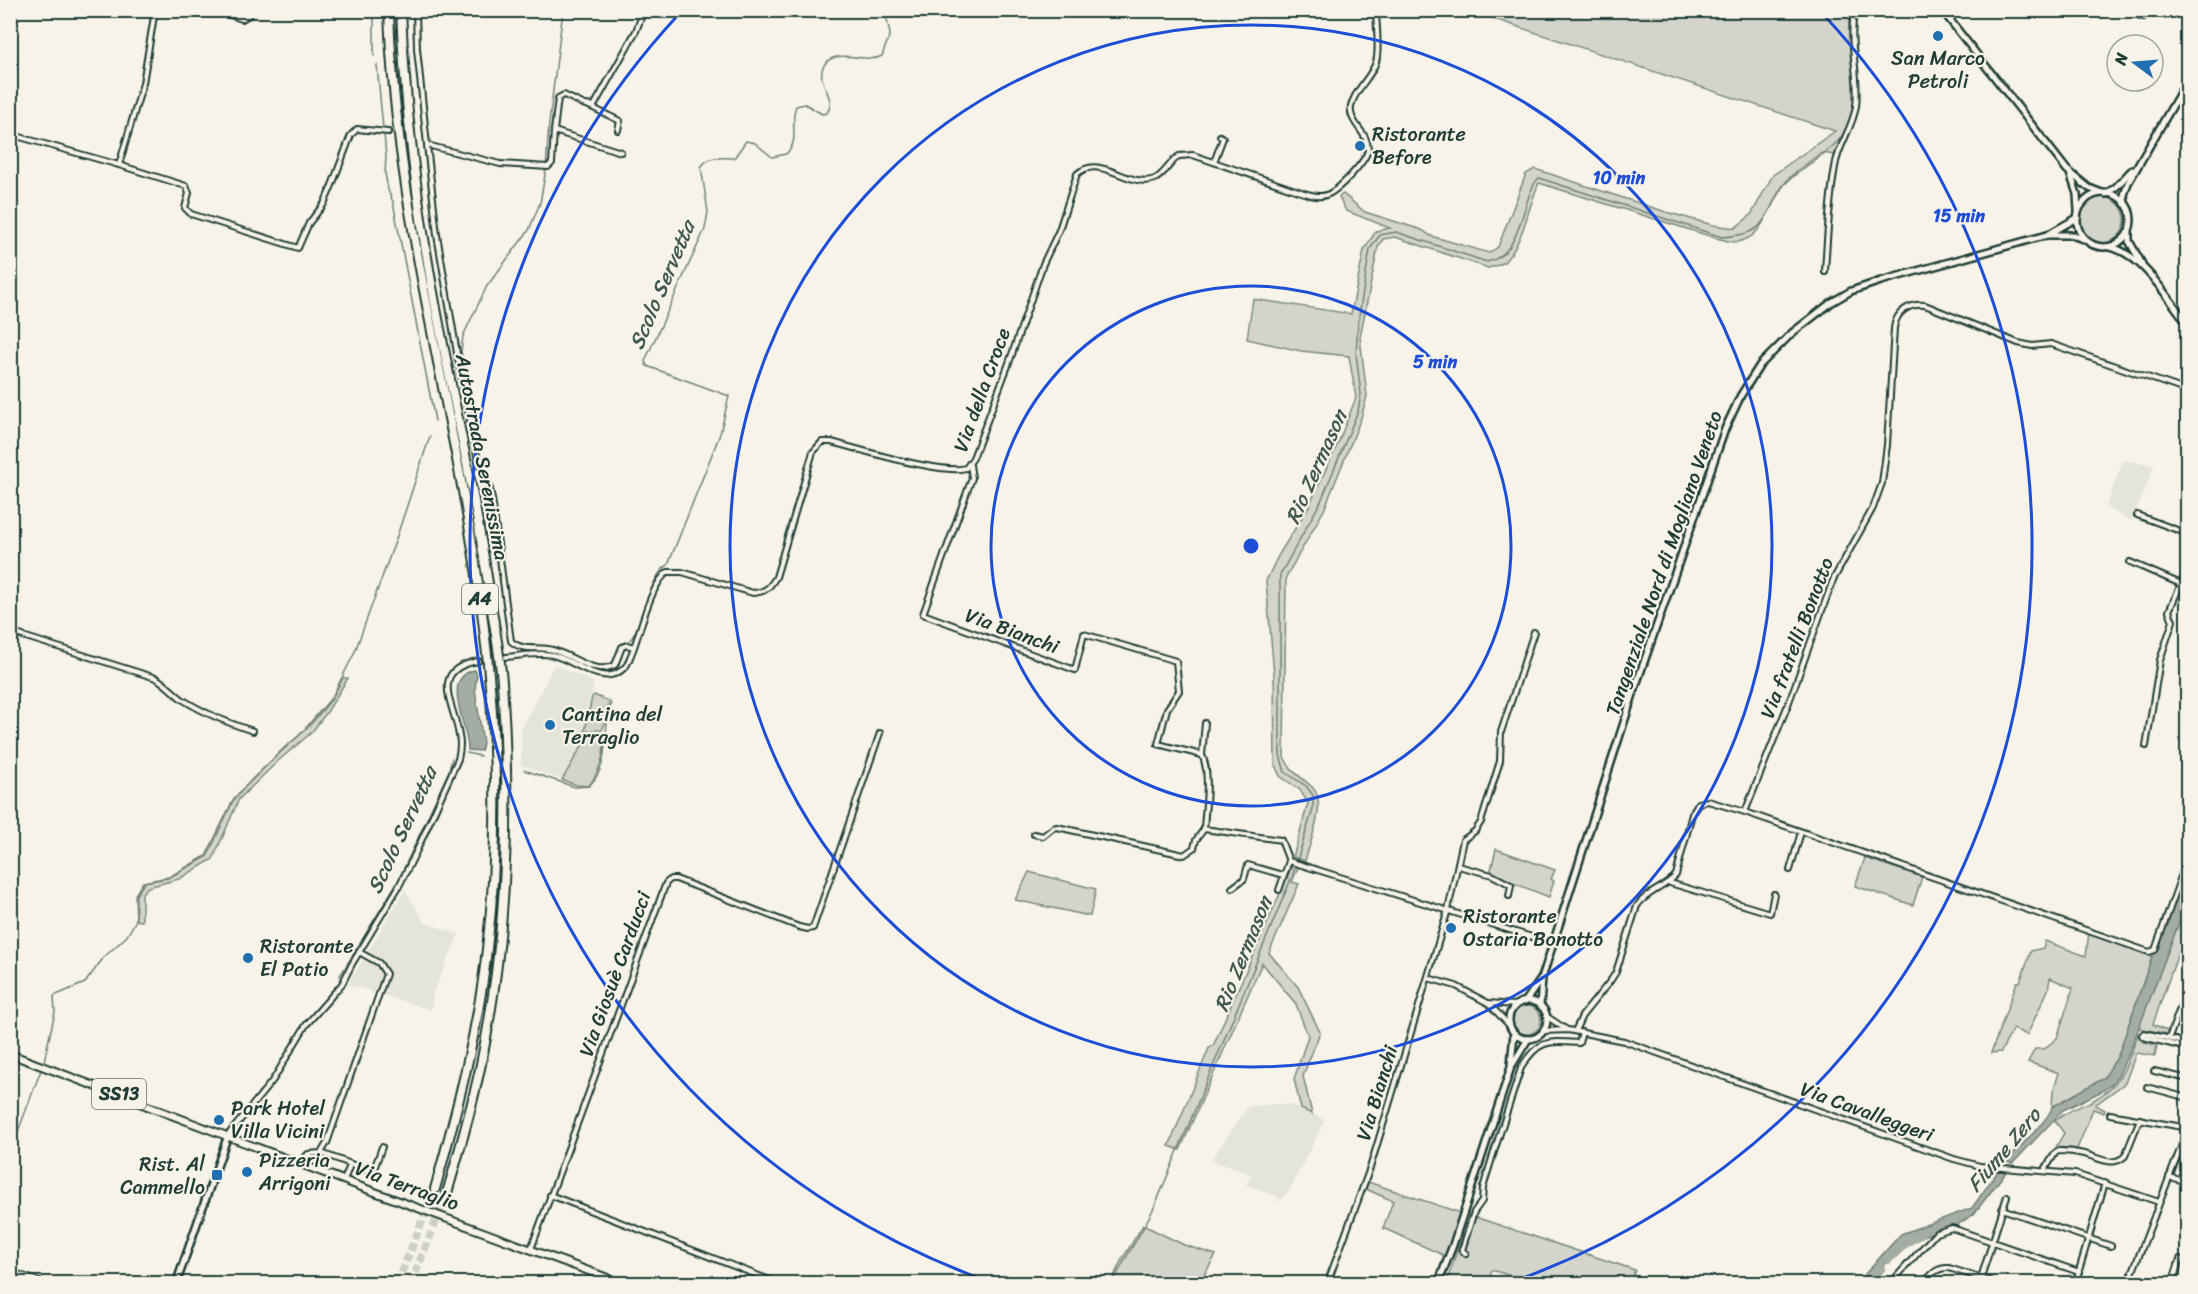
<svg xmlns="http://www.w3.org/2000/svg" width="2198" height="1294" font-family="Sriracha,sans-serif">
  <style>
    .built { fill: #e5e4d9 }
    .green { fill: #d3d5ca; stroke: #79897f; stroke-width: 1.5 }
    .water { fill: #a4ada3; stroke: #6f8077; stroke-width: 1.5 }
    .lines { fill: none; stroke-linecap: round; stroke-linejoin: round }
    .stream { stroke: #6f8077; stroke-width: 1.5 }
    .river { stroke: #a4ada3; stroke-width: 8 }
    .street-tunnel { stroke: #cccfc4; stroke-width: 4; stroke-dasharray: 4 2; stroke-linecap: butt }
    .highway-tunnel { stroke: #cccfc4; stroke-width: 8; stroke-dasharray: 8 4; stroke-linecap: butt }
    .street-casing { stroke: #1f3d34; stroke-width: 8 }
    .secondary-casing { stroke: #1f3d34; stroke-width: 10 }
    .primary-casing { stroke: #1f3d34; stroke-width: 10 }
    .highway-casing { stroke: #1f3d34; stroke-width: 12 }
    .street { stroke: #f7f3e8; stroke-width: 4 }
    .secondary { stroke: #f7f3e8; stroke-width: 5 }
    .primary { stroke: #f7f3e8; stroke-width: 6 }
    .highway { stroke: #f7f3e8; stroke-width: 8 }
    .rail { stroke: #1f3d34; stroke-width: 1.5 }
    .ring { fill: none; stroke: #1d4ed8; stroke-width: 3 }
    .poi-dot { fill: #1f6fb2; stroke: #f7f3e8; stroke-width: 2 }
    .labels { text-anchor: middle; dominant-baseline: central; stroke-width: 4.5; stroke-linejoin: round; paint-order: stroke }
    .shield { fill: #f7f3e8; stroke: #60746a; stroke-width: 1.5 }
    .shield-label { font-size: 18px; font-weight: bold; fill: #1f3d34 }
    .poi-label { font-size: 20px; fill: #1f3d34; stroke: #f7f3e8; text-anchor: start }
    .street-label { font-size: 20px; fill: #1f3d34; stroke: #f7f3e8 }
    .water-label { font-size: 21px; font-style: italic; fill: #405950; stroke: #f7f3e8 }
    .centre { fill: #1d4ed8; stroke: #f7f3e8; stroke-width: 3 }
    .ring-label { font-size: 18px; text-anchor: middle; font-weight: bold; fill: #1d4ed8; stroke: #f7f3e8; stroke-width: 4.5; stroke-linejoin: round; paint-order: stroke }
  </style>
  <rect width="100%" height="100%" fill="#f7f3e8"/>
  <filter id="ink" filterUnits="userSpaceOnUse"><feTurbulence type="fractalNoise" baseFrequency=".0167" numOctaves="2"/><feDisplacementMap in="SourceGraphic" scale="12" xChannelSelector="R" yChannelSelector="G"/><feConvolveMatrix kernelMatrix="1 2 1 2 8 2 1 2 1" color-interpolation-filters="sRGB"/></filter>
  <g filter="url(#ink)">
    <g class="built">
      <polygon points="2123,460 2154,466 2132,522 2106,507"/>
      <polygon points="554,665 594,682 583,744 562,780 521,765 521,730"/>
      <polygon points="405,890 425,923 459,934 433,993 431,1010 348,984"/>
      <polygon points="1272,1104 1289,1104 1325,1120 1290,1189 1283,1199 1277,1202 1279,1197 1246,1185 1251,1174 1211,1160 1248,1107"/>
    </g>
    <g class="green">
      <path d="M1470 11H1853C1846 38 1856 66 1855 94 1854 116 1844 135 1835 155L1821 153C1810 162 1794 171 1785 183 1769 201 1765 241 1735 242 1729 242 1722 239 1716 238L1539 183C1528 207 1524 240 1506 260 1502 265 1495 266 1488 268L1395 237 1383 239 1378 247 1360 337 1367 396 1361 418 1324 510 1286 577 1284 757C1293 775 1300 775 1313 788 1327 803 1310 842 1305 861L1293 857 1308 803 1300 790 1280 776 1275 765 1274 675 1266 581 1278 556 1309 506 1338 443 1356 398 1349 356 1301 351 1247 339 1253 299 1351 314 1364 250 1376 231 1390 228 1346 211 1339 197 1343 194 1365 212 1422 230 1431 236 1489 253 1498 247 1526 174 1535 169 1666 212 1713 225 1735 228 1751 215 1773 175 1835 131Z"/>
      <circle cx="2102" cy="220" r="23"/>
      <polygon points="343,678 348,678 327,712 311,733 278,761 239,799 213,859 179,879 148,887 142,893 142,921 136,920 136,895 145,882 168,878 207,857 233,801 252,779 311,724 331,700"/>
      <polygon points="594,695 610,702 608,707 606,707 606,721 602,730 585,731 592,697"/>
      <path d="M584 736H602C608 752 598 773 589 786L577 785 562 780 583 744Z"/>
      <polygon points="1496,849 1555,870 1551,879 1554,881 1549,897 1490,874"/>
      <polygon points="1865,858 1922,877 1913,905 1855,886"/>
      <polygon points="1293,864 1299,866 1292,882 1299,884 1269,953 1298,987 1320,1032 1303,1076 1312,1114 1301,1109 1294,1079 1308,1036 1296,1004 1262,963 1180,1150 1169,1146 1209,1048 1213,1046"/>
      <polygon points="1029,872 1096,889 1090,916 1015,900"/>
      <polygon points="2187,901 2187,947 2181,945 2153,1024 2168,1031 2167,1034 2138,1028"/>
      <polygon points="2089,932 2153,954 2118,1056 2104,1079 2052,1107 2053,1091 2059,1073 2028,1062 2035,1049 2044,1049 2057,1038 2073,988 2050,978 2048,990 2027,1035 2013,1029 2001,1052 1991,1053 2017,982 2020,982 2031,951 2043,948 2045,941 2086,956"/>
      <circle cx="1527" cy="1020" r="14"/>
      <path d="M2138 1034 2143 1042 2157 1045 2155 1056 2136 1053 2125 1083 2095 1105 2105 1110 2104 1113 2093 1109 2077 1149 2056 1147 2064 1133 2055 1121C2066 1111 2079 1107 2092 1101 2122 1085 2127 1064 2138 1034Z"/>
      <polygon points="1368,1182 1461,1213 1445,1256 1383,1228 1393,1201 1366,1189"/>
      <polygon points="1469,1215 1635,1270 1630,1283 1534,1283 1492,1270 1488,1283 1446,1284"/>
      <polygon points="1143,1225 1184,1245 1216,1255 1199,1283 1111,1283 1121,1261"/>
    </g>
    <g class="water">
      <path d="M475 670 477 674 475 689 483 743 481 751 468 750C469 727 439 677 475 670Z"/>
      <path d="M2187 867V901L2132 1046 2119 1074 2111 1085 2102 1091 2063 1110 2013 1163 2005 1162C2016 1150 2050 1119 2052 1107L2104 1078 2118 1056 2153 954 2158 950Z"/>
      <polygon points="2000,1168 2008,1169 1974,1214 1954,1227 1907,1240 1867,1283 1856,1284 1901,1234 1972,1208"/>
    </g>
    <g class="lines">
      <g class="stream">
        <polyline points="374,10 374,56"/>
        <polyline points="377,65 383,129"/>
        <polyline points="384,134 386,157 385,173 388,190 393,202 435,421"/>
        <polyline points="474,414 461,352 463,336 487,286 529,230 540,203 546,169 549,123 563,10"/>
        <path d="M628 642C645 626 648 576 668 565L720 434 729 396 647 366 645 361 705 229 708 212 701 167C709 155 721 158 734 158L746 141 755 143 772 157 786 154C801 140 789 123 796 106L805 104 822 114 827 113C838 98 816 84 823 67 834 45 866 65 882 56L890 34 885 10"/>
        <polyline points="467,753 480,756"/>
        <path d="M524 770 575 787 589 786C612 764 601 731 611 704"/>
        <polyline points="340,976 398,881 449,771 452,758"/>
        <polyline points="44,1061 55,1012 54,996 85,983 104,957 127,936 136,920 135,895 143,882 169,877 206,856 234,798 285,747 299,736 332,697 354,654 396,539 430,436"/>
        <polyline points="10,1153 41,1070"/>
        <path d="M1112 1284C1126 1255 1144 1230 1157 1201L1293 874 1313 809V795L1306 786 1285 772 1280 755V575L1321 501 1358 411 1361 394 1356 354 1358 322 1370 249 1380 235 1396 232 1487 262C1515 256 1520 222 1528 199 1531 191 1533 183 1539 178L1722 237C1753 234 1760 232 1774 202 1777 196 1781 188 1786 183 1802 166 1824 157 1839 140 1871 104 1844 52 1850 10"/>
      </g>
      <g class="river">
        <polyline points="1888,1260 1906,1243 1921,1234"/>
        <polyline points="1868,1284 1881,1269"/>
      </g>
      <polyline class="street-tunnel" points="478,661 506,657"/>
      <g class="highway-tunnel">
        <polyline points="397,1284 435,1189"/>
        <polyline points="411,1284 447,1193"/>
      </g>
      <g class="street-casing">
        <g id="street">
          <polyline points="215,10 242,19 249,15 251,10"/>
          <polyline points="416,10 417,49 427,145 500,164 548,167 552,163 554,131 558,98 564,95 585,105 594,106 636,31 644,10"/>
          <polyline points="2124,10 2143,17"/>
          <polyline points="589,106 620,121 618,130"/>
          <polyline points="554,131 621,152"/>
          <polyline points="10,142 13,135 119,165 143,83 155,10"/>
          <path d="M427 145 437 235 458 359 478 461 489 485 492 499 511 641C521 651 535 647 548 649 570 652 593 677 615 665L622 647 627 645 634 647"/>
          <polyline points="1214,162 1223,138 1220,136"/>
          <polyline points="119,165 186,186 189,193 185,208 191,214 298,248 309,223 324,204 331,188 351,135 357,129 388,132"/>
          <path d="M1825 272C1827 237 1829 201 1835 167 1838 145 1853 128 1856 106 1860 74 1847 42 1855 10"/>
          <path d="M970 465 972 478 923 614 1075 670 1084 634 1176 661 1179 691 1167 709 1158 744 1202 755C1211 774 1205 808 1204 829L1281 840 1289 861 1535 938"/>
          <polyline points="2137,515 2188,534"/>
          <polyline points="2130,562 2181,584"/>
          <path d="M10 632 156 678C166 684 173 692 182 699 205 714 228 723 253 731"/>
          <path d="M506 657C521 656 537 652 552 655 574 659 604 690 625 667 628 665 629 659 631 655 640 634 650 584 668 572H682L753 593C766 592 770 587 776 577L813 452 822 442H831C859 449 942 475 966 468L973 458 1009 363 1043 264 1059 230 1077 174C1101 153 1128 189 1155 179 1164 175 1170 162 1179 156L1193 155 1304 193C1311 195 1319 198 1326 195 1337 192 1369 159 1368 148 1368 132 1348 123 1351 106 1355 89 1371 78 1376 62 1380 49 1376 25 1376 10"/>
          <polyline points="2146,746 2160,660 2173,621 2169,611 2188,568"/>
          <polyline points="1202,755 1205,723"/>
          <polyline points="1745,812 2149,952 2155,950 2188,857"/>
          <polyline points="1034,834 1043,836 1053,828 1057,827 1184,855 1194,848 1196,840 1204,829"/>
          <polyline points="1458,866 1492,875 1511,885 1509,896"/>
          <polyline points="1790,870 1801,832"/>
          <polyline points="1670,883 1770,913 1774,894"/>
          <polyline points="1232,888 1244,879 1248,865 1283,875"/>
          <polyline points="1279,890 1289,861"/>
          <polyline points="1428,978 1456,986 1488,1003"/>
          <polyline points="1546,1016 1567,1030"/>
          <polyline points="1509,1025 1488,1003 1516,1005"/>
          <polyline points="1543,1031 1568,1030 1624,1041 1954,1159 1980,1166 2075,1174 2159,1202"/>
          <path d="M1575 1031 1582 1016 1611 980 1616 972 1637 906C1646 892 1665 888 1676 875L1692 814 1698 803 1708 801 1745 812 1789 702 1833 580 1873 508 1882 483 1887 445 1894 328C1896 312 1909 303 1925 305L2018 343 2032 346 2051 344 2188 391"/>
          <polyline points="2169,1038 2188,987"/>
          <polyline points="2188,1043 2144,1033 2142,1035 2143,1037 2188,1048"/>
          <polyline points="2154,1071 2188,1079"/>
          <polyline points="2147,1087 2188,1098"/>
          <polyline points="2110,1114 2188,1128"/>
          <path d="M228 1135 273 1080 306 1025 342 984 352 964 398 888 417 850 458 759C460 751 461 744 459 736 455 705 427 670 478 661"/>
          <polyline points="321,1153 367,1170 374,1169 382,1147"/>
          <polyline points="300,1163 308,1154 321,1153 327,1143 386,974 379,963 359,952"/>
          <path d="M2044 1171 2056 1152 2059 1151C2067 1151 2076 1152 2084 1154 2098 1157 2112 1168 2125 1156L2140 1119"/>
          <polyline points="2169,1177 2188,1182"/>
          <polyline points="344,1180 350,1165"/>
          <polyline points="550,1195 780,1284"/>
          <polyline points="2002,1209 2111,1246"/>
          <polyline points="531,1249 666,883 671,879 676,879 799,927 808,929 813,928 880,733"/>
          <path d="M1466 1254 1462 1250 1474 1212 1482 1201 1483 1188 1492 1158 1521 1068C1538 1039 1549 1041 1579 1043L1582 1032"/>
          <polyline points="1327,1284 1370,1168 1448,910 1463,840 1475,831 1481,822 1500,761 1501,732 1534,632"/>
          <polyline points="1890,1284 1936,1233 1952,1228 2079,1272"/>
          <path d="M1923 1284C1931 1275 1936 1267 1949 1268L1999 1284"/>
          <polyline points="1979,1284 2007,1196"/>
          <polyline points="2075,1284 2105,1183"/>
          <polyline points="2128,1284 2188,1129"/>
          <polyline points="2172,1284 2180,1259"/>
        </g>
      </g>
      <g class="secondary-casing">
        <g id="secondary">
          <polyline points="1942,10 2067,170 2089,188 2102,193"/>
          <polyline points="2070,173 2077,194 2078,211"/>
          <circle cx="2104" cy="220" r="27"/>
          <polyline points="2106,194 2116,187 2132,170"/>
          <polyline points="2125,204 2124,195 2128,183 2188,79"/>
          <polyline points="2129,232 2129,241 2142,264"/>
          <polyline points="2048,235 2072,235 2083,239"/>
          <path d="M2109 247C2141 252 2168 299 2188 324"/>
          <circle cx="1528" cy="1020" r="19"/>
          <polyline points="1525,1002 1541,979"/>
          <polyline points="1540,1006 1542,978 1635,688 1725,429 1741,395 1760,365 1792,333 1832,302 1851,291 1881,281 2047,235 2077,218"/>
          <polyline points="1511,1065 1514,1033"/>
          <polyline points="176,1284 228,1135"/>
          <polyline points="1438,1284 1453,1245 1511,1067 1528,1039"/>
        </g>
      </g>
      <g class="primary-casing">
        <polyline id="primary" points="10,1054 372,1191 624,1284"/>
      </g>
      <g class="highway-casing">
        <g id="highway">
          <path d="M389 10C395 217 458 416 483 620 497 729 500 840 487 949 478 1031 457 1110 435 1189"/>
          <path d="M401 10C405 109 417 206 435 303 454 403 477 503 491 604 495 630 500 656 502 682 511 808 507 935 482 1059 473 1104 460 1149 447 1193"/>
        </g>
      </g>
      <use href="#street" class="street"/>
      <use href="#secondary" class="secondary"/>
      <use href="#primary" class="primary"/>
      <use href="#highway" class="highway"/>
      <polyline class="rail" points="10,1268 55,1284"/>
    </g>
  </g>
  <g class="ring">
    <circle cx="1251" cy="546" r="260"/>
    <circle cx="1251" cy="546" r="521"/>
    <path d="M990 1282A781 781 0 0 1 680 13M1822 13A781 781 0 0 1 1512 1282"/>
  </g>
  <g class="poi-dot">
    <circle cx="1938" cy="36" r="6"/>
    <circle cx="1360" cy="146" r="6"/>
    <circle cx="550" cy="725" r="6"/>
    <circle cx="1451" cy="928" r="6"/>
    <circle cx="248" cy="958" r="6"/>
    <circle cx="219" cy="1120" r="6"/>
    <circle cx="247" cy="1172" r="6"/>
    <rect x="211" y="1169" width="12" height="12" rx="3"/>
  </g>
  <g class="labels">
    <g class="shield">
      <rect x="462" y="584" width="36" height="30" rx="4.5"/>
      <rect x="92" y="1079" width="54" height="30" rx="4.5"/>
    </g>
    <g class="shield-label">
      <text x="480" y="599">A4</text>
      <text x="119" y="1094">SS13</text>
    </g>
    <g class="poi-label">
      <text x="1938" y="58" text-anchor="middle">San Marco<tspan x="1938" dy="23">Petroli</tspan></text>
      <text x="1372" y="134">Ristorante<tspan x="1372" dy="23">Before</tspan></text>
      <text x="562" y="714">Cantina del<tspan x="562" dy="23">Terraglio</tspan></text>
      <text x="1463" y="916">Ristorante<tspan x="1463" dy="23">Ostaria Bonotto</tspan></text>
      <text x="260" y="946">Ristorante<tspan x="260" dy="23">El Patio</tspan></text>
      <text x="231" y="1108">Park Hotel<tspan x="231" dy="23">Villa Vicini</tspan></text>
      <text x="259" y="1160">Pizzeria<tspan x="259" dy="23">Arrigoni</tspan></text>
      <text x="205" y="1164" text-anchor="end">Rist. Al<tspan x="205" dy="23">Cammello</tspan></text>
    </g>
    <g class="street-label">
      <text transform="translate(982 390) rotate(-70)">Via della Croce</text>
      <text transform="translate(482 457) rotate(79)">Autostrada Serenissima</text>
      <text transform="translate(1664 563) rotate(-71)">Tangenziale Nord di Mogliano Veneto</text>
      <text transform="translate(1012 631) rotate(20)">Via Bianchi</text>
      <text transform="translate(1797 638) rotate(-69)">Via fratelli Bonotto</text>
      <text transform="translate(615 974) rotate(-70)">Via Giosuè Carducci</text>
      <text transform="translate(1377 1093) rotate(-73)">Via Bianchi</text>
      <text transform="translate(1867 1112) rotate(20)">Via Cavalleggeri</text>
      <text transform="translate(407 1186) rotate(20)">Via Terraglio</text>
    </g>
    <g class="water-label">
      <text transform="translate(662 285) rotate(-67)">Scolo Servetta</text>
      <text transform="translate(1316 467) rotate(-66)">Rio Zermason</text>
      <text transform="translate(402 830) rotate(-65)">Scolo Servetta</text>
      <text transform="translate(1243 954) rotate(-68)">Rio Zermason</text>
      <text transform="translate(2004 1150) rotate(-50)">Fiume Zero</text>
    </g>
  </g>
  <circle cx="1251" cy="546" r="9" class="centre"/>
  <g class="ring-label">
    <text x="1619" y="184">10 min</text>
    <text x="1959" y="222">15 min</text>
    <text x="1435" y="368">5 min</text>
  </g>
  <rect width="2198" height="1294" fill="none" stroke="#f7f3e8" stroke-width="36"/>
  <rect x="18" y="18" width="2162" height="1258" fill="none" stroke="#1f3d34" stroke-width="2" filter="url(#ink)"/>
  <g transform="translate(2135 63) rotate(286)"><circle r="28" fill="#f7f3e8" stroke="#a1aaa0" stroke-width="1.5"/>
  <path d="M0-4.5L10 22L0 15L-10 22Z" fill="#1f6fb2"/>
  <text y="-9" font-size="16" font-weight="bold" text-anchor="middle" fill="#1f3d34">N</text>
  </g>
</svg>
